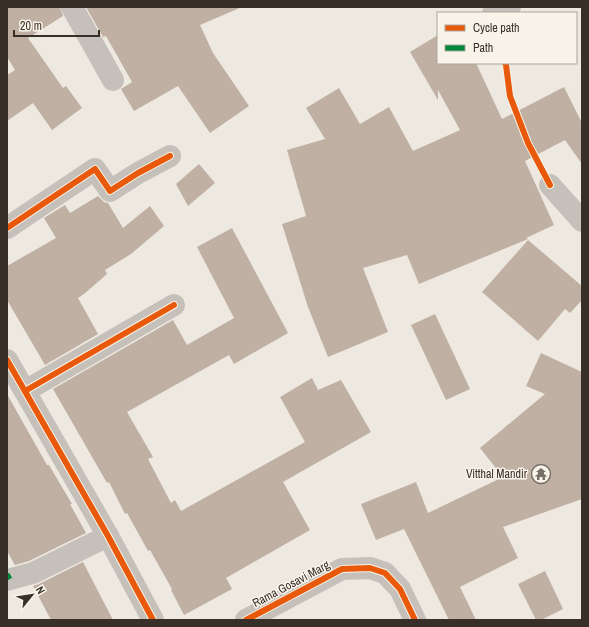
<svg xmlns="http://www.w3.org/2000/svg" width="589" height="627" font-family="'Archivo Narrow',sans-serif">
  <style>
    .building { fill: #c0b0a3 }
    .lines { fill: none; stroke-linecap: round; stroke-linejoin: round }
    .minor { stroke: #c5c1ba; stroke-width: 22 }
    .quiet { stroke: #00873e; stroke-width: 5; stroke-dasharray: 10 5; stroke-linecap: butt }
    .cycleway-casing { stroke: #f9f4e9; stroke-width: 8 }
    .cycleway { stroke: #e8590c; stroke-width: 6 }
    .labels { text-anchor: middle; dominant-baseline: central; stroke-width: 3; stroke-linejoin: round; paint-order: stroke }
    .poi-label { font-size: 12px; fill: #372f28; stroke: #f9f4e9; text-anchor: end }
    .street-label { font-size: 12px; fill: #372f28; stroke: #f9f4e9 }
  </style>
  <rect width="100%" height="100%" fill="#ede9e1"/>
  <g class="building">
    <polygon points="7,7 60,7 63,16 28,38 63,88 66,86 82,108 52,130 33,103 7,121 7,75 15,70 7,57"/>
    <polygon points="86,7 242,7 200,25 213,53 249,106 210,133 178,86 134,111 121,89 132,82 106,36 103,37"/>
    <polygon points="438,35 438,63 476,63 502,119 564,87 582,123 582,164 565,140 525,161 554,225 526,238 528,239 419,284 407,255 363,268 388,332 328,357 308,307 282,224 306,216 287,150 325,139 306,108 339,88 360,124 389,107 413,151 460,130 438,90 438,100 410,52"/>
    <polygon points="199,164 215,183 188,206 176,184"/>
    <polygon points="98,196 104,202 108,203 123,228 150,206 164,226 131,254 105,270 107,274 84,294 78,298 98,334 45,365 7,300 7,266 56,238 44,218 65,205 70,213"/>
    <polygon points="232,228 288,333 234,364 229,355 127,412 153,457 148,459 171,503 175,500 181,511 305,442 280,397 312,378 318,390 341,380 371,432 283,482 310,530 226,578 232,589 184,615 171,590 172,589 150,550 148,551 127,513 125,514 109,482 107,483 53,389 173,320 187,345 234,318 197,247"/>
    <polygon points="528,240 582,286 582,300 570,313 565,309 538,341 482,292"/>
    <polygon points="435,314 470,389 446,400 411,325"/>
    <polygon points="541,353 582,372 582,499 503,527 518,558 460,587 476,620 449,620 404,529 376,540 361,504 416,482 428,513 503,477 480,448 545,394 526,386"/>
    <polygon points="7,394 47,465 49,465 72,504 70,504 86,533 29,561 15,565 7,551"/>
    <polygon points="83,562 113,620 51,620 33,586 39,584"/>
    <polygon points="545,571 563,609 541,620 536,620 518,584"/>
  </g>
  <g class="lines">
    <g class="minor">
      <polyline points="72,7 113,80"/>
      <polyline points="493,13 510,7"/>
      <polyline points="550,185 582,221"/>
      <polyline points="7,228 95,169 110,191 138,173 170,156"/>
      <polyline points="7,360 108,536 153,620"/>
      <polyline points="25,391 174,305"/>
      <polyline points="7,580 33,573 108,536"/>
      <polyline points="246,620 342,569 370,568 385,573 400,589 415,620"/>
    </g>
    <polyline class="quiet" points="7,574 10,579"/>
    <g class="cycleway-casing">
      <g id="cycleway">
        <polyline points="505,63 506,65 510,96 528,143 550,185"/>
        <polyline points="7,228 95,169 110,191 138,173 170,156"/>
        <polyline points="7,360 108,536 153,620"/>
        <polyline points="25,391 174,305"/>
        <polyline points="246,620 342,569 370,568 385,573 400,589 415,620"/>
      </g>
    </g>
    <use href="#cycleway" class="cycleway"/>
  </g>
  <defs>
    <g id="temple-ring" transform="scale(1)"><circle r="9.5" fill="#f9f4e9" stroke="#777069" stroke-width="1.5"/><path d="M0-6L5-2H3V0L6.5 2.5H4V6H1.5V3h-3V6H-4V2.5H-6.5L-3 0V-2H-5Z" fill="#777069"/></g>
  </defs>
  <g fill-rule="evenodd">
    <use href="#temple-ring" x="541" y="474"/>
  </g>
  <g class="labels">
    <g class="poi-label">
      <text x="527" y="474">Vitthal Mandir</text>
    </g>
    <g class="street-label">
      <text transform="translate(291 584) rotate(-28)">Rama Gosavi Marg</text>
    </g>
  </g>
  <rect width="589" height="627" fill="none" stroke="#372f28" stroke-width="16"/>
  <rect x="437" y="12" width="140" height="52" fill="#f9f4e9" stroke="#aba59c"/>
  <rect x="445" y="25" width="20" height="6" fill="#e8590c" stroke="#aba59c"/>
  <text x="473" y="32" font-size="12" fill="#372f28">Cycle path</text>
  <rect x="445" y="45" width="20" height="6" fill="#00873e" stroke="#aba59c"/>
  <text x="473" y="52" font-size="12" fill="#372f28">Path</text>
  <g transform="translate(32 595) rotate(60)" stroke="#f9f4e9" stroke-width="3" paint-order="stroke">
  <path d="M0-3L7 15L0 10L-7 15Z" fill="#372f28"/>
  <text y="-6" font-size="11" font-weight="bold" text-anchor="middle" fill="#372f28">N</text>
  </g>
  <path d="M14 30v6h85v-6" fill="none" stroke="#372f28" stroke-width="2"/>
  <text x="20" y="30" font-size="12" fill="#372f28" stroke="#f9f4e9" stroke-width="3" paint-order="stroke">20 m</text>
</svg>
